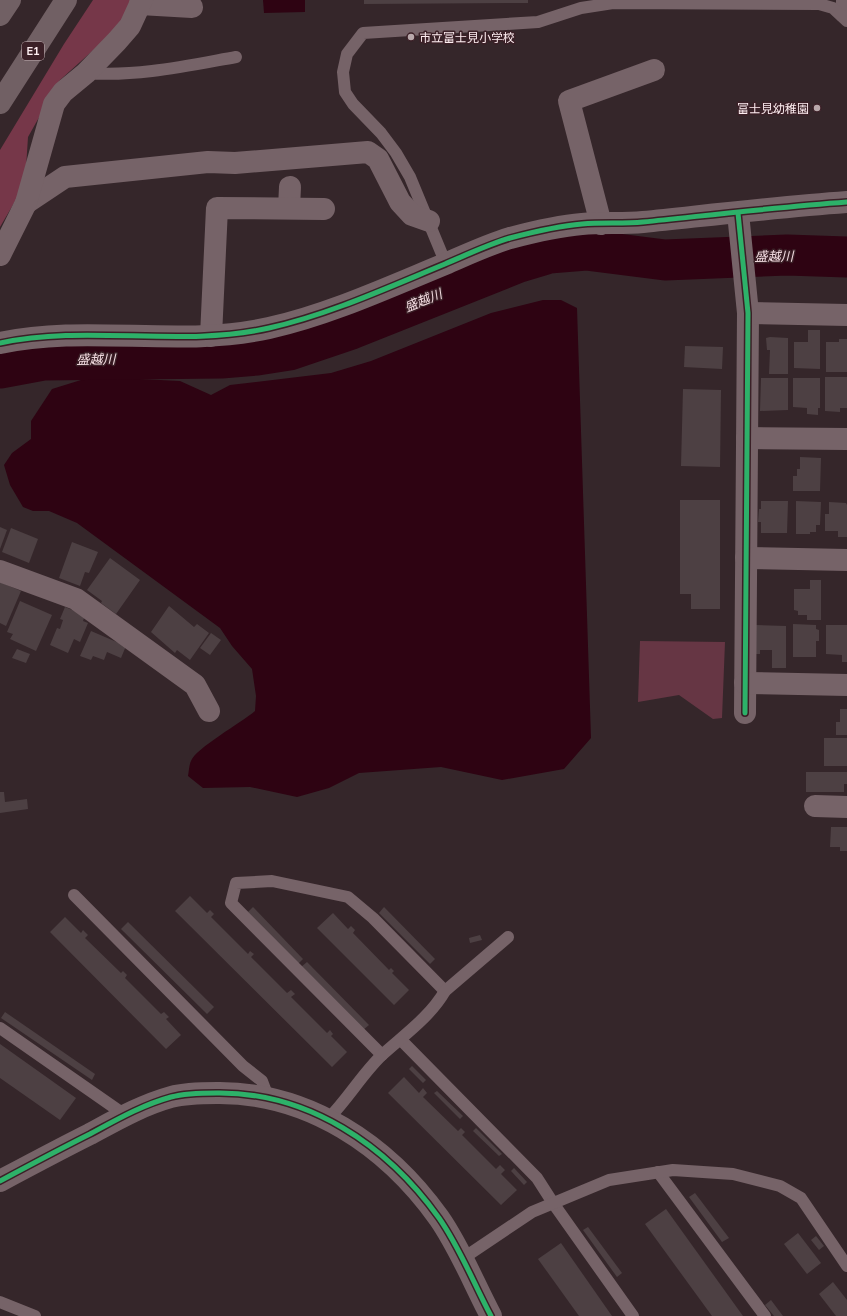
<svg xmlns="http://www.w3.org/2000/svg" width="847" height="1316" font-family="Mulish,'Noto Sans JP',sans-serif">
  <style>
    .green { fill: #663644 }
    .forest { fill: #763749 }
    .water { fill: #2e0312 }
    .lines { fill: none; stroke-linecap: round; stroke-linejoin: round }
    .river { stroke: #2e0312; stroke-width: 41 }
    .building { fill: #4d4043 }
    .service { stroke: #766368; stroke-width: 12 }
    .minor { stroke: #766368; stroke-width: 22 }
    .tertiary { stroke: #766368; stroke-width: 22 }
    .motorway { stroke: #716064; stroke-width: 22 }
    .cycleway-casing { stroke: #3b2027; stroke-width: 8 }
    .cycleway { stroke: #2db169; stroke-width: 5 }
    .poi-dot { fill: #b8a8ab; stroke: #3b2027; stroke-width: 1.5 }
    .labels { text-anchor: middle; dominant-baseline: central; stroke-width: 3; stroke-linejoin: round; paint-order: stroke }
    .shield { fill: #3b2027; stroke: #c4b0b4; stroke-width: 1 }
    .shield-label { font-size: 11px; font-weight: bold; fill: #feeef1 }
    .poi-label { font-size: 12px; fill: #feeef1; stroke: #3b2027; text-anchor: start }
    .water-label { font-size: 13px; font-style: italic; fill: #f4dde2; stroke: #3b2027 }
  </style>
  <rect width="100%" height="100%" fill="#35262a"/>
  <polygon class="green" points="640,641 725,642 722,718 713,719 679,695 638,702"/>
  <polygon class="forest" points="93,0 131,0 119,27 60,80 28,137 26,168 17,198 0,227 0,150 64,44"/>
  <g class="water">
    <polygon points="263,0 305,0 305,12 264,13"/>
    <path d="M543 300H561L577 308 591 738 564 769 502 780 441 767 359 773 329 788 297 797 250 787 203 788 188 776C189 771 189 765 191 761 196 748 241 723 255 711L256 696 252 669 232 646 220 628 77 523 49 511H33L23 507 10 485 4 465 12 453 31 439V421L52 389 81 380 119 378 180 381 211 395 230 385 331 373 371 361 491 313Z"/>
  </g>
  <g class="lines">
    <polyline class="river" points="0,368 43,360 221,358 257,355 289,350 351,329 519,262 549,253 586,250 665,260 787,255 847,257"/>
  </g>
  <g class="building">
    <polygon points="364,0 528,0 528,3 364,4"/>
    <polygon points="808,330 820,330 820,369 794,368 794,342 808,342"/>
    <polygon points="770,337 788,338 788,374 769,374 770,350 767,350 766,338"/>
    <polygon points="839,339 847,339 847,372 826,372 826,342 839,342"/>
    <polygon points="685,346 723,347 722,369 684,367"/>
    <polygon points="825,377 847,377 847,408 840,408 840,412 825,411"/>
    <polygon points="761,378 788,378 788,410 760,411"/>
    <polygon points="793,378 820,378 820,408 818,408 818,415 807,414 807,408 793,407"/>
    <polygon points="683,389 721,390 720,467 681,466"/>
    <polygon points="800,457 821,458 820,491 793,491 793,476 797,476 797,469 800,469"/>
    <polygon points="680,500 720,500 720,609 691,609 691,594 680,594"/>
    <polygon points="761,501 788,501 787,533 761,533 761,522 758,522 759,509 761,509"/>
    <polygon points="796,501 821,502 820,525 816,525 816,532 810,532 810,534 796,534"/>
    <polygon points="829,502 846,503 847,505 847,537 838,537 838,531 825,531 825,514 829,514"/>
    <polygon points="0,527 7,530 0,549"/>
    <polygon points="11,528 38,539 29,563 2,552"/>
    <polygon points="72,542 98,552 89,573 85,572 80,586 59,578"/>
    <polygon points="110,558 140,580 116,614 101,603 102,601 87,590"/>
    <polygon points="810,580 821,580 821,620 807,620 807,615 798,615 798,611 794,610 794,589 810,589"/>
    <polygon points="0,582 21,591 6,626 0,623"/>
    <polygon points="20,601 52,615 36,651 10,639 13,634 7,632"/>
    <polygon points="169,606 194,627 197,624 209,633 190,660 177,650 175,653 151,632"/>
    <polygon points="65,607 85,615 83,621 88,623 80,642 74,639 68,653 50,645 57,628 60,629 63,620 60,619"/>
    <polygon points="793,624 816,625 816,629 819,630 819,641 816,641 816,657 793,657"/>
    <polygon points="756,625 786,626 786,668 772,668 772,650 760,650 760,654 755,654"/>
    <polygon points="826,625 847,625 847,662 842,662 842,655 826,654"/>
    <polygon points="91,631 126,646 121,658 107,652 104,660 93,656 91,660 80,656"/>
    <polygon points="211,633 221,640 210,655 200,648"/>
    <polygon points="17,649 30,654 26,663 12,658"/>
    <polygon points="840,709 847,709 847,735 836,735 836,722 840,722"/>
    <rect x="824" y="738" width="23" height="28"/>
    <polygon points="806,772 847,772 847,784 844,784 844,792 806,792"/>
    <polygon points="0,792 4,792 5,802 27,799 28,809 0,813"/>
    <polygon points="831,827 847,827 847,851 840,851 840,847 830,847"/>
    <polygon points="190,896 207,913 210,910 214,914 211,917 248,954 250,951 254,954 251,957 287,993 291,990 295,994 291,997 327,1033 330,1030 333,1034 331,1036 347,1052 332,1067 175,911"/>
    <polygon points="253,907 303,959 298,964 248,912"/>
    <polygon points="384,907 435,959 430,964 379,913"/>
    <polygon points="333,913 348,929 351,926 355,930 353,933 389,970 391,968 394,971 392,973 409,990 394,1005 317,928"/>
    <polygon points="65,917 81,933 83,930 88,935 85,938 121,973 123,971 127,975 125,978 161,1014 164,1012 169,1017 166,1019 181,1035 166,1049 50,932"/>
    <polygon points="128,922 214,1007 207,1014 121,929"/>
    <polygon points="480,935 482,940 470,943 469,938"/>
    <polygon points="307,962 369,1025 363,1030 301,967"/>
    <polygon points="5,1012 95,1074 92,1080 1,1018"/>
    <polygon points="0,1044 76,1098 60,1120 0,1078"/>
    <polygon points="412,1066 426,1080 423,1083 409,1069"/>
    <polygon points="404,1077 419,1093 423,1088 427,1093 423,1097 458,1131 461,1128 465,1132 462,1135 496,1169 500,1165 505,1170 501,1174 517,1190 501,1205 388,1093"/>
    <polygon points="437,1091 463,1116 460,1119 434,1093"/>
    <polygon points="476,1128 502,1154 499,1156 473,1131"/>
    <polygon points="514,1168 527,1182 524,1185 511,1171"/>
    <polygon points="695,1193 729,1238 722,1242 689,1197"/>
    <polygon points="666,1209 743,1316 712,1316 645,1224"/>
    <polygon points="588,1227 622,1273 617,1277 583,1230"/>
    <polygon points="798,1233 821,1263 807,1274 784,1244"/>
    <polygon points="816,1236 824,1246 819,1250 811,1240"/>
    <polygon points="561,1243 612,1316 579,1316 538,1259"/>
    <polygon points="833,1282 847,1300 847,1316 836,1316 819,1294"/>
    <polygon points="771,1300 783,1316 774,1316 765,1305"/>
  </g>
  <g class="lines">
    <g class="service">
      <polyline points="842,0 842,16"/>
      <path d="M86 73C137 77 186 66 236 57"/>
      <polyline points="446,264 410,177 396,153 381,133 353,104 345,92 343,72 347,54 363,33 538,22 581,8 613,3 819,4 833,8 847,21"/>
      <polyline points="74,895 243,1066 262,1081 268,1097"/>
      <polyline points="0,1028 125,1115"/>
      <polyline points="401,1040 537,1178 553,1203 633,1316"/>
      <polyline points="382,1055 231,903 236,883 272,881 348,897 373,918 445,991"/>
      <path d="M328 1119C348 1099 362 1074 382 1055 404 1035 430 1017 445 991L508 937"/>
      <polyline points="658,1172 765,1316"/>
      <polyline points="462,1259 532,1212 609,1180 673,1170 733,1174 780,1186 801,1198 847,1266"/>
      <polyline points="0,1302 35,1316"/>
    </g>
    <g class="minor">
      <polyline points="140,4 192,7"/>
      <polyline points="26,203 65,177 208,162 235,163 368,152 378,159 400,202 412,215 429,221"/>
      <polyline points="289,208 290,187"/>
      <polyline points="738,213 748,313 745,713"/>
      <polyline points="601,224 569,101 654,70"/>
      <polyline points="0,255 26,203 54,104 63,92 86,73 117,41 130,26 142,0"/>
      <polyline points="748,313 847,315"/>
      <polyline points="211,336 217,208 324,209"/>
      <polyline points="747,438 847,439"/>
      <polyline points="746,558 847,560"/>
      <polyline points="0,571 76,599 195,685 209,711"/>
      <polyline points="745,683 847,685"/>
      <polyline points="815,806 847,807"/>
    </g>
    <g class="tertiary">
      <path d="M0 343C88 324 180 348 269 328 328 315 389 287 445 264 466 255 487 245 510 238 533 232 558 226 582 224 602 222 623 224 643 222 711 215 779 207 847 202"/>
      <path d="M0 1181C30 1165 60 1149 90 1134 116 1120 142 1105 171 1097 186 1093 202 1093 217 1093 308 1092 387 1145 439 1218 460 1248 474 1284 491 1316"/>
    </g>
    <g class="motorway">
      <polyline points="0,15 10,0"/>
      <polyline points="0,103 66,0"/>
    </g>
    <g class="cycleway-casing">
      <g id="cycleway">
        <polyline points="738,213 748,313 745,713"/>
        <path d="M0 343C88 324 180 348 269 328 328 315 389 287 445 264 466 255 487 245 510 238 533 232 558 226 582 224 602 222 623 224 643 222 711 215 779 207 847 202"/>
        <path d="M0 1181C30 1165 60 1149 90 1134 116 1120 142 1105 171 1097 186 1093 202 1093 217 1093 308 1092 387 1145 439 1218 460 1248 474 1284 491 1316"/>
      </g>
    </g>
    <use href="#cycleway" class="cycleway"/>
  </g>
  <g class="poi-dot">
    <circle cx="411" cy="37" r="4"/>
    <circle cx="817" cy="108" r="4"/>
  </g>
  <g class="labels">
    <rect class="shield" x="22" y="42" width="22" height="18" rx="3"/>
    <g class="shield-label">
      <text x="33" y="51">E1</text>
    </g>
    <g class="poi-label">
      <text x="419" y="37">市立富士見小学校</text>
      <text x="809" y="108" text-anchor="end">富士見幼稚園</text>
    </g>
    <g class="water-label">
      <text transform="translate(774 256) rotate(-1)">盛越川</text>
      <text transform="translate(423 300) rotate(-22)">盛越川</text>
      <text transform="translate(96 359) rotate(-1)">盛越川</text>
    </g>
  </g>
</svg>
